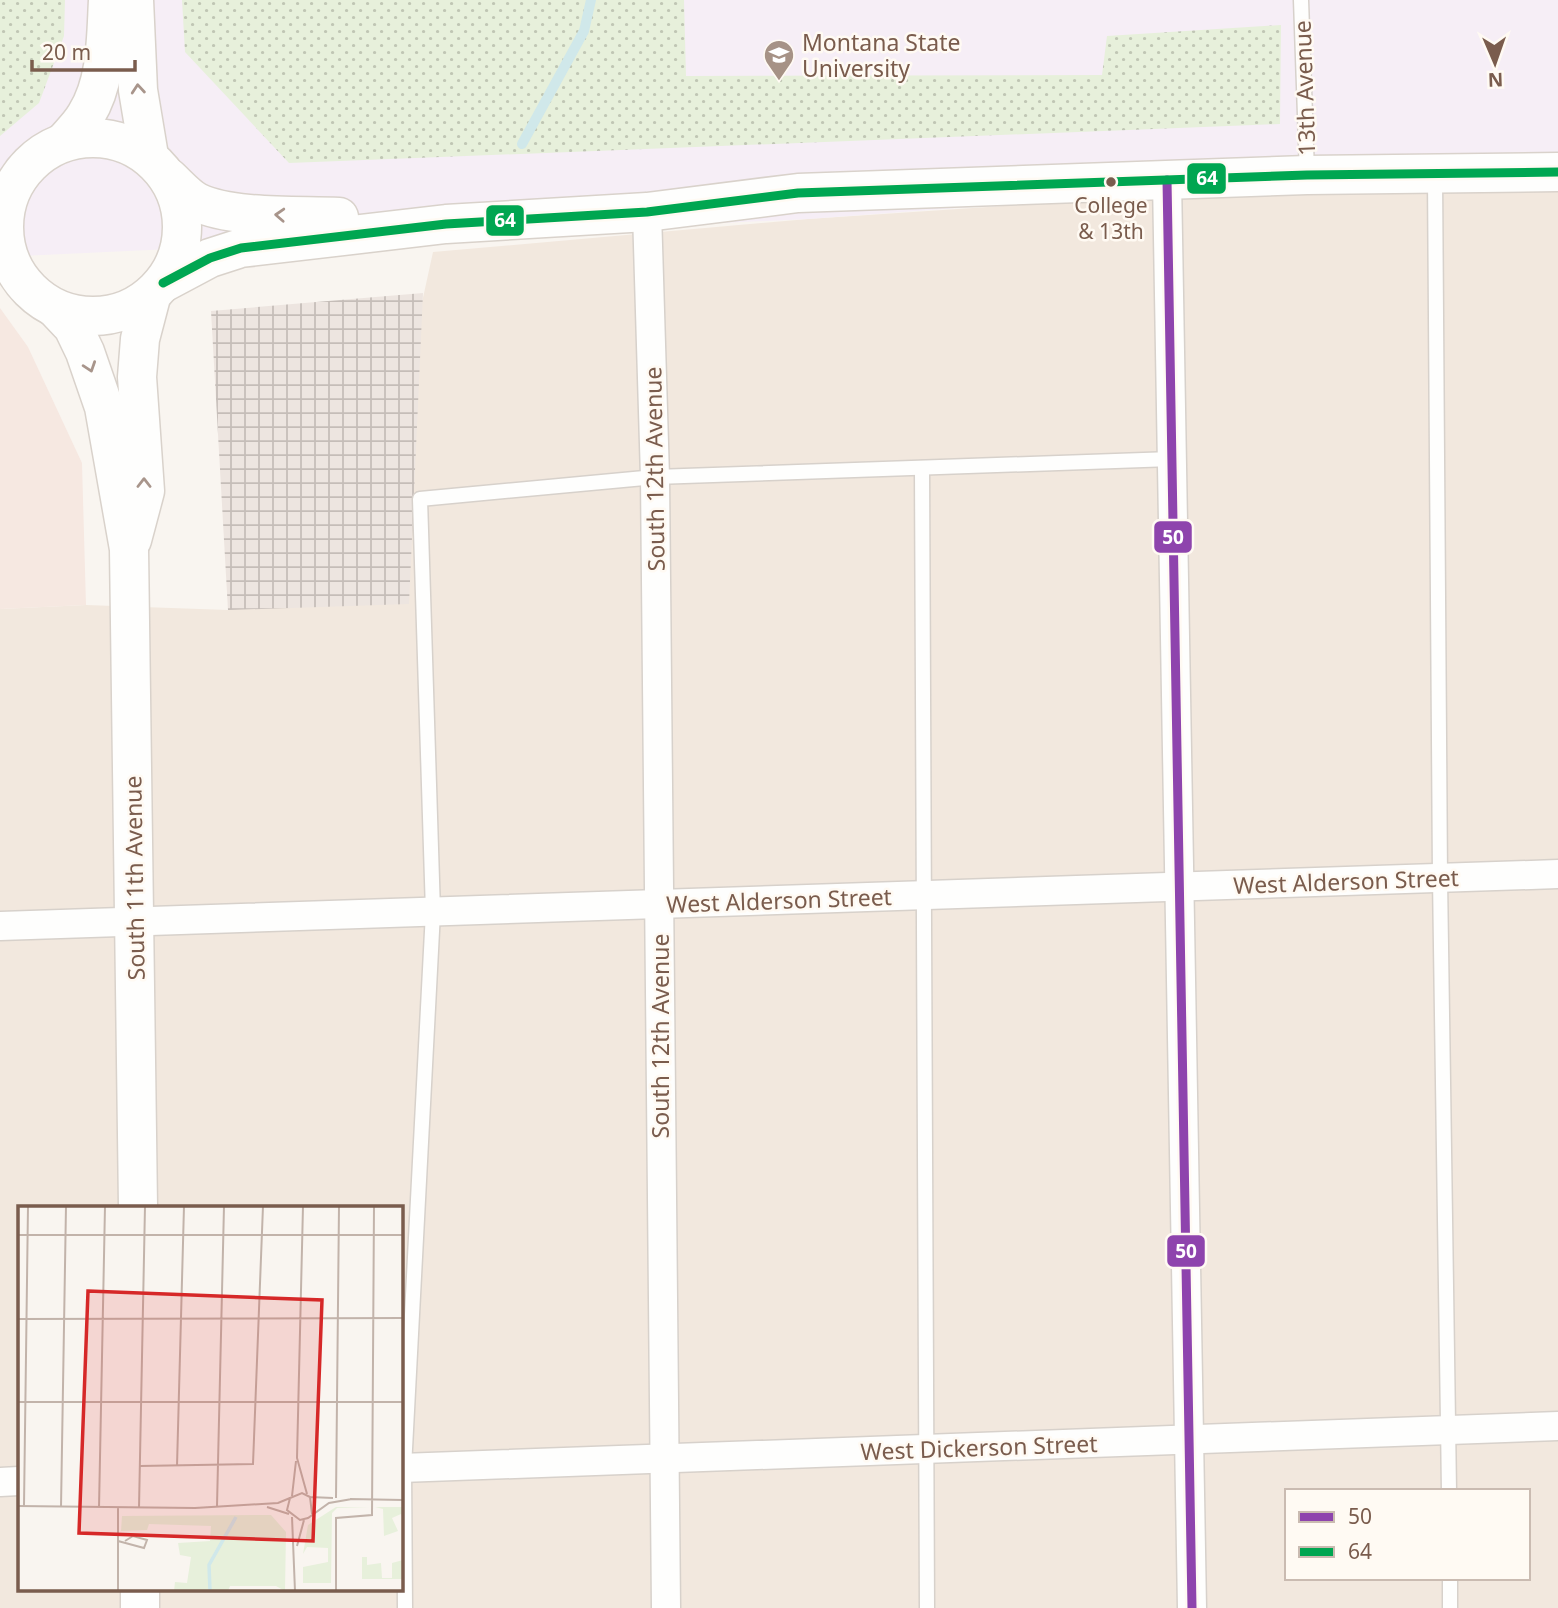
<svg xmlns="http://www.w3.org/2000/svg" width="1558" height="1608" font-family="'Noto Sans',sans-serif">
  <style>
    .residential { fill: #f2e8de; fill-rule: evenodd }
    .commercial { fill: #f6e8e1 }
    .industrial { fill: url(#industrial-grid) }
    .education { fill: #f6eef6 }
    .grass { fill: url(#grass-dots) }
    .lines { fill: none; stroke-linecap: round; stroke-linejoin: round }
    .stream { stroke: #d0e8ea; stroke-width: 10 }
    .lane-casing { stroke: #d7d1cb; stroke-width: 17 }
    .street-casing { stroke: #d7d1cb; stroke-width: 31 }
    .secondary-casing { stroke: #d9d2cb; stroke-width: 41 }
    .lane { stroke: #fefefd; stroke-width: 14 }
    .street { stroke: #fefefd; stroke-width: 28 }
    .secondary { stroke: #fefefd; stroke-width: 38 }
    .bus-1-casing { stroke: #fffaf3; stroke-width: 14 }
    .bus-2-casing { stroke: #fffaf3; stroke-width: 14 }
    .bus-1 { stroke: #8e44ad; stroke-width: 9 }
    .bus-2 { stroke: #00a651; stroke-width: 9 }
    .oneway { stroke: #a8958b }
    .bus-dot { fill: #7a5c4d; stroke: #fffaf3; stroke-width: 2.5 }
    .labels { text-anchor: middle; dominant-baseline: central; stroke-width: 5; stroke-linejoin: round; paint-order: stroke }
    .bus-label { font-size: 21px; fill: #7a5c4d; stroke: #fffaf3 }
    .poi-label { font-size: 23px; fill: #7a5c4d; stroke: #fffaf3; text-anchor: start }
    .street-label { font-size: 23px; fill: #7a5c4d; stroke: #fffaf3 }
    .inset-river { fill: none; stroke: #d0e8ea; stroke-width: 3.5 }
    .inset-road { fill: none; stroke: #c2b3aa; stroke-width: 2 }
    .view { fill: #d62828; fill-opacity: 0.15; stroke: #d62828; stroke-width: 3.5 }
    .inset-edge { fill: none; stroke: #7a5c4d; stroke-width: 3.5 }
    .line-badge { stroke: #fffaf3; stroke-width: 2.5 }
    .badge-label { font-size: 19px; text-anchor: middle; font-weight: bold; fill: #fff }
  </style>
  <defs>
    <pattern id="industrial-grid" width="8" height="8" patternUnits="userSpaceOnUse" patternTransform="scale(1.75)"><rect width="8" height="8" fill="#ede5e0"/><path d="M0 4h8M4 0v8" fill="none" stroke="#c5bdb8"/></pattern>
    <pattern id="grass-dots" width="8" height="8" patternUnits="userSpaceOnUse" patternTransform="scale(1.75)"><rect width="8" height="8" fill="#e7f0db"/><path d="M2 2h.1M6 6h.1" fill="none" stroke="#c0c6b4" stroke-width="1.8" stroke-linecap="round"/></pattern>
  </defs>
  <rect width="100%" height="100%" fill="#f9f5f0"/>
  <path class="residential" d="M1558 169V1608H0V609L86 605 228 610 421 307 433 252 808 219ZM19 1207H401V1589H19ZM1287 1491H1528V1578H1287Z"/>
  <polygon class="commercial" points="0,308 28,347 82,463 86,605 0,609"/>
  <polygon class="industrial" points="423,293 409,604 228,610 211,311"/>
  <polygon class="education" points="0,0 1558,0 1558,164 808,219 0,257"/>
  <g class="grass">
    <polygon points="0,0 65,0 64,36 39,103 0,136"/>
    <polygon points="182,0 684,0 686,76 1102,75 1107,36 1281,25 1280,124 289,163 185,52"/>
  </g>
  <g class="lines">
    <polyline class="stream" points="522,144 584,31 591,0"/>
    <g class="lane-casing">
      <g id="lane">
        <polyline points="1301,0 1307,173"/>
        <polyline points="1435,176 1440,878 1449,1491"/>
        <polyline points="922,468 927,1608"/>
        <polyline points="1450,1578 1450,1608"/>
        <polyline points="405,1608 404,1468 433,912 420,499 655,477 1172,459"/>
      </g>
    </g>
    <g class="street-casing">
      <g id="street">
        <polyline points="1167,180 1192,1608"/>
        <polyline points="647,212 655,477 666,1608"/>
        <polyline points="0,926 1558,874"/>
        <polyline points="401,1468 1558,1426"/>
        <polyline points="0,1482 19,1481"/>
      </g>
    </g>
    <g class="secondary-casing">
      <g id="secondary">
        <polyline points="134,0 138,90 149,156"/>
        <circle cx="93" cy="227" r="89"/>
        <path d="M65 141C72 133 81 124 86 115 107 82 106 37 108 0"/>
        <path d="M168 177C177 185 187 197 197 202 232 219 300 215 339 217"/>
        <polyline points="163,283 210,258 241,248 446,224 647,212 798,193 1307,175 1558,172"/>
        <polyline points="56,309 73,327 85,352 104,407 129,549 138,1207"/>
        <polyline points="132,540 145,491 137,377 140,339 151,297"/>
        <polyline points="140,1608 140,1589"/>
      </g>
    </g>
    <use href="#lane" class="lane"/>
    <use href="#street" class="street"/>
    <use href="#secondary" class="secondary"/>
    <g class="bus-1-casing">
      <polyline id="bus-1" points="1167,180 1192,1608"/>
    </g>
    <g class="bus-2-casing">
      <polyline id="bus-2" points="163,283 210,258 241,248 446,224 647,212 798,193 1307,175 1558,172"/>
    </g>
    <use href="#bus-1" class="bus-1"/>
    <use href="#bus-2" class="bus-2"/>
  </g>
  <defs><path id="oneway-chevron" d="M-2-3.5L2.5 0L-2 3.5" fill="none" stroke-width="1.6" stroke-linecap="round" stroke-linejoin="round" transform="scale(1.75)"/></defs>
  <g class="oneway">
    <use href="#oneway-chevron" transform="translate(138 89) rotate(-95)"/>
    <use href="#oneway-chevron" transform="translate(280 215) rotate(-177)"/>
    <use href="#oneway-chevron" transform="translate(90 367) rotate(71)"/>
    <use href="#oneway-chevron" transform="translate(144 483) rotate(-90)"/>
  </g>
  <defs>
    <g id="university-pin" transform="scale(1.575)"><path d="M0 17L-7.5 6A9.5 9.5 0 1 1 7.5 6Z" fill="#a69286" stroke="#fffaf3"/><path d="M0-5L7-2L0 1L-7-2ZM-4 1L0 2.5L4 1V4Q0 6-4 4Z" fill="#fff"/></g>
  </defs>
  <g fill-rule="evenodd">
    <use href="#university-pin" x="779" y="55"/>
  </g>
  <circle class="bus-dot" cx="1111" cy="182" r="6"/>
  <g class="labels">
    <g class="bus-label">
      <text x="1111" y="205">College<tspan x="1111" dy="26">&amp; 13th</tspan></text>
    </g>
    <g class="poi-label">
      <text x="802" y="42">Montana State<tspan x="802" dy="26">University</tspan></text>
    </g>
    <g class="street-label">
      <text transform="translate(1304 88) rotate(-92)">13th Avenue</text>
      <text transform="translate(654 469) rotate(-91)">South 12th Avenue</text>
      <text transform="translate(134 878) rotate(-91)">South 11th Avenue</text>
      <text transform="translate(1346 881) rotate(-2)">West Alderson Street</text>
      <text transform="translate(779 900) rotate(-2)">West Alderson Street</text>
      <text transform="translate(660 1036) rotate(-90)">South 12th Avenue</text>
      <text transform="translate(979 1447) rotate(-2)">West Dickerson Street</text>
    </g>
  </g>
  <g transform="translate(18 1206)">
    <rect width="385" height="385" fill="#f9f5f0"/>
    <path d="M318 301 352 302H319L314 307 313 377H285V361L310 356V342L289 341 285 348 290 319ZM385 301V312L383 308 374 312 380 325 366 330 365 303 357 301ZM253 309 268 326 267 385 258 380H212L210 385H156L157 376 169 377 173 351 162 349 160 337 192 335 193 320 131 318 129 324 103 325 104 310ZM344 351H349V359L363 357 364 372H374V357L385 354V373H344Z" fill="#e7f0db"/>
    <path class="inset-river" d="M192 385 191 359 218 311"/>
    <path class="inset-road" d="M285 0 279 252 289 288M0 29H385M0 113 385 112M0 196H385M122 260 235 258 245 0M159 260 166 0M274 290 278 255M292 291 315 292M318 292 321 0M332 293 385 294M0 300 177 302 260 297 272 292M6 300 10 0M199 300 206 0M43 301 48 0M249 301 271 308M81 302 87 0M121 302 127 0M294 308 292 291 284 287 272 292 269 304 282 314 290 312 311 297 334 293M274 311 277 385M100 335 126 342 129 334 115 330 107 335M279 340 286 314M100 385V302M318 385V312L354 309 356 0"/>
    <path class="view" d="M70 85 304 94 295 335 61 327Z"/>
    <rect width="385" height="385" class="inset-edge"/>
  </g>
  <g class="line-badge">
    <rect x="1186" y="162" width="41" height="33" rx="7" fill="#00a651"/>
    <rect x="485" y="204" width="40" height="33" rx="7" fill="#00a651"/>
    <rect x="1153" y="520" width="40" height="34" rx="7" fill="#8e44ad"/>
    <rect x="1166" y="1234" width="40" height="34" rx="7" fill="#8e44ad"/>
  </g>
  <g class="badge-label">
    <text x="1207" y="185">64</text>
    <text x="505" y="227">64</text>
    <text x="1173" y="544">50</text>
    <text x="1186" y="1258">50</text>
  </g>
  <rect x="1285" y="1489" width="245" height="91" fill="#fffaf3" stroke="#cabbb1" stroke-width="2"/>
  <rect x="1299" y="1512" width="35" height="10" fill="#8e44ad" stroke="#cabbb1" stroke-width="2"/>
  <text x="1348" y="1524" font-size="21" fill="#7a5c4d">50</text>
  <rect x="1299" y="1547" width="35" height="10" fill="#00a651" stroke="#cabbb1" stroke-width="2"/>
  <text x="1348" y="1559" font-size="21" fill="#7a5c4d">64</text>
  <g transform="translate(1495 63) rotate(178)" stroke="#fffaf3" stroke-width="5" paint-order="stroke">
  <path d="M0-5L12 26L0 18L-12 26Z" fill="#7a5c4d"/>
  <text y="-10" font-size="19" font-weight="bold" text-anchor="middle" fill="#7a5c4d">N</text>
  </g>
  <path d="M32 60v10h103v-10" fill="none" stroke="#7a5c4d" stroke-width="3.5"/>
  <text x="42" y="60" font-size="21" fill="#7a5c4d" stroke="#fffaf3" stroke-width="5" paint-order="stroke">20 m</text>
</svg>
